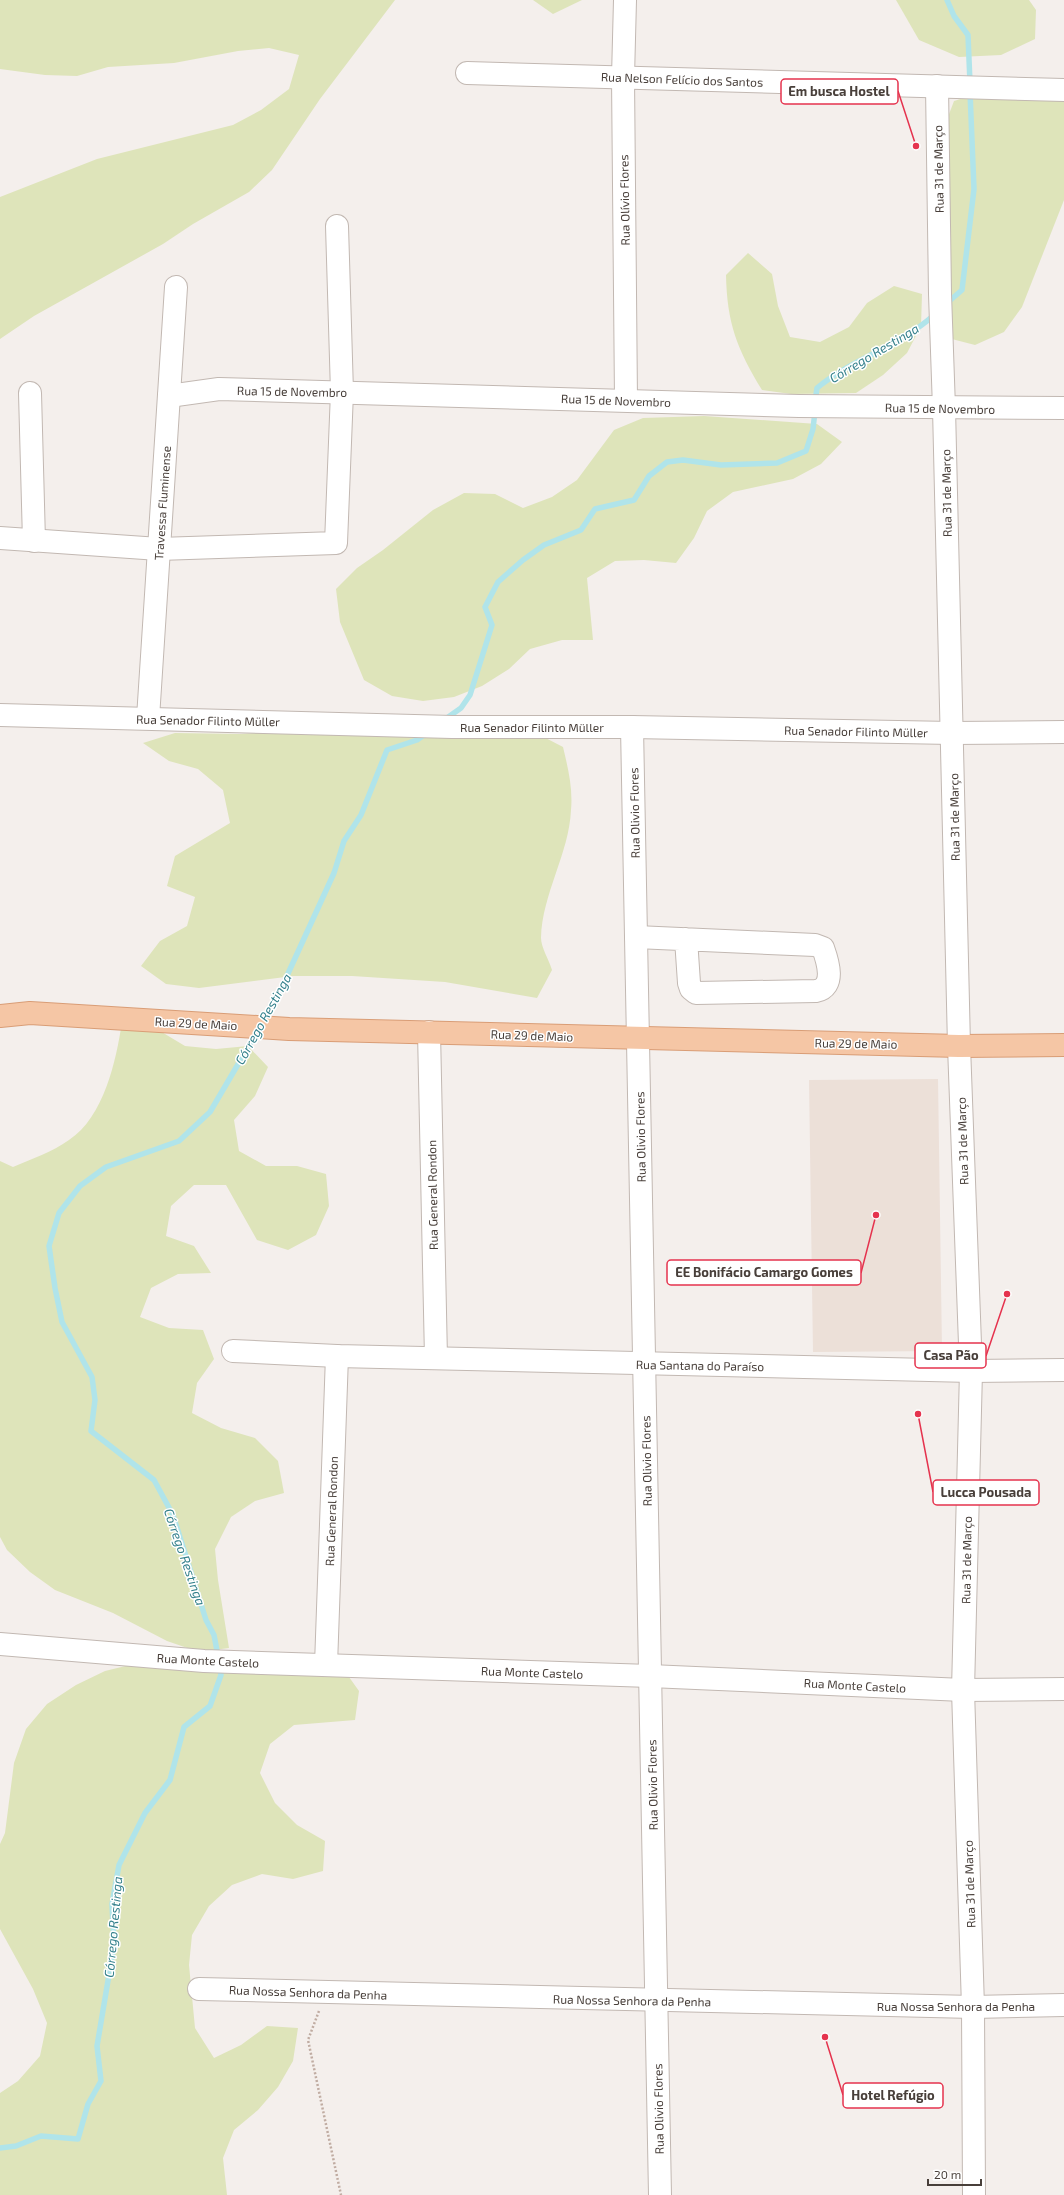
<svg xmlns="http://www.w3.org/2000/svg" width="1064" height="2195" font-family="'Exo 2',sans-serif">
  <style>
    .education { fill: #ece0d8 }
    .green { fill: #dee4ba }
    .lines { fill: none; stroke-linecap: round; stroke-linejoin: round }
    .stream { stroke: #b0e4ea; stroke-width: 5.5 }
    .minor-casing { stroke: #c2b8b2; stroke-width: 24 }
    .major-casing { stroke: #d99d76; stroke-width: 24 }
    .path { stroke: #c0aca2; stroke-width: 2.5; stroke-dasharray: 2 2; stroke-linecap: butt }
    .minor { stroke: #fff; stroke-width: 22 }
    .major { stroke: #f5c6a5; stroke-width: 22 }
    .labels { text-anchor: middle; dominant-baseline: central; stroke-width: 3; stroke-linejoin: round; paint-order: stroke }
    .street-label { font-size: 12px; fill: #483f3a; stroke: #fff }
    .water-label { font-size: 13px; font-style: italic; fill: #34818c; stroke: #fff }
    .leader { fill: none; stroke: #e5334e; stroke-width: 1.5 }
    .callout-dot { fill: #e5334e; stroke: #fff; stroke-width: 1.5 }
    .callout { fill: #fff; stroke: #e5334e; stroke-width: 1.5 }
    .callout-label { font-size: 13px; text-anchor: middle; font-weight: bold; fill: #483f3a }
  </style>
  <rect width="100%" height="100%" fill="#f4efec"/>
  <polygon class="education" points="938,1079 942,1351 813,1352 809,1080"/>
  <g class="green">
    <polygon points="0,0 395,0 320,99 272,170 249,192 193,224 163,244 34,316 0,339 0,197 97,159 233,125 261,110 289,89 299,55 269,48 238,51 174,63 108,67 77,76 45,75 0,69"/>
    <polygon points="533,0 582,0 553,14"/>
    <polygon points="896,0 1029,0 1036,10 1035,39 1001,55 959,57 919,40"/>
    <polygon points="983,92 1064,96 1064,200 1022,307 1004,332 975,345 944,337 943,130 954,101"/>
    <path d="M748 253 772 274 778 306 790 337 820 342 849 327 867 303 894 286 922 294 921 326 907 353 883 375 856 393 791 394 762 390C737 349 727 323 726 275Z"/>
    <polygon points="704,416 817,424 842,442 821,464 793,479 733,492 707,511 694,538 676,563 644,560 615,561 587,578 593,640 562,640 530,649 509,669 482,686 454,697 423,701 392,696 364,680 340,622 336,589 357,568 383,550 433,510 464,493 495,494 523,508 552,497 577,480 614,430 643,418"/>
    <path d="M303 730 536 733 563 747C568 768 573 788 571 810 569 854 542 894 541 938 541 947 549 960 552 970L537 998 445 982 352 976H293L199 988 166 984 141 966 160 941 187 926 195 897 167 886 175 856 230 823 223 790 198 769 169 761 143 743 175 733 240 734Z"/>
    <path d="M122 1022 160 1031 185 1046 216 1049 248 1046 268 1067 255 1096 234 1120 239 1151 266 1166H297L326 1174 329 1206 316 1235 288 1250 257 1240 226 1185H194L171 1206 166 1236 194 1246 211 1273 178 1274 151 1288 140 1317 169 1328 203 1330 214 1359 197 1383 192 1413 221 1428 255 1438 278 1461 284 1493 255 1501 231 1517 215 1549 218 1580 229 1648 199 1652 167 1641 113 1613 55 1590 30 1572 7 1550 0 1537V1161L13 1167C32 1159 52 1152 69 1140 104 1117 116 1061 122 1022Z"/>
    <polygon points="138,1663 349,1677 359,1691 355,1720 294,1725 270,1744 260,1773 275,1803 297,1825 325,1841 323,1871 293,1879 262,1874 232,1885 209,1906 192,1935 189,1965 195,2028 214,2058 241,2045 267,2026 298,2028 293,2061 278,2087 258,2110 234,2130 223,2158 227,2195 0,2195 0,2093 18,2081 40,2056 47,2023 33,1989 0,1929 0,1844 5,1833 14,1763 26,1729 47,1704 76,1685 105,1671"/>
  </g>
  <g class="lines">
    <g class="stream">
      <polyline points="947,0 954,16 968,35 970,83"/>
      <polyline points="947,303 962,290 974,189 970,92"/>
      <path d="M815 402 817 388C852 359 900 346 934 315"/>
      <polyline points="444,720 461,708 470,695 492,625 485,607 498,582 523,560 544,545 581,530 595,509 634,500 649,476 667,462 683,460 721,465 777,463 806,451 813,429 815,411"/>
      <polyline points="263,1023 275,1002 334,873 344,841 361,815 387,750 417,740 427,733"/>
      <polyline points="218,1656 214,1635 206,1620 173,1515 154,1480 91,1431 95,1400 92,1377 62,1322 55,1288 49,1246 59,1213 80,1186 106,1167 179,1141 210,1112 257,1032"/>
      <polyline points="0,2148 16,2146 41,2136 78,2139 88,2104 101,2081 97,2046 114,1945 112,1904 119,1865 145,1813 170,1780 184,1727 210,1706 221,1675 220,1667"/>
    </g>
    <g class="minor-casing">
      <g id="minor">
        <polyline points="625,0 623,77 626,400"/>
        <polyline points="467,73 1064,90"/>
        <polyline points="937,86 940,294 944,408 959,1046 971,1371 963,1690 973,2007 974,2195"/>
        <polyline points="30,393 34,541"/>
        <polyline points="169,396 219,389 799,406 1064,408"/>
        <polyline points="0,538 159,549 336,543 342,392 337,226"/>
        <polyline points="0,715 452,727 632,727 952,733 1064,732"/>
        <polyline points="148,718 176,287"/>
        <polyline points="632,727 660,2195"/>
        <path d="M636 937 815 945 823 948C828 962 836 987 816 991L696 993 691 989 689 983 686 939"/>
        <polyline points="429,1032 436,1358"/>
        <polyline points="233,1351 337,1356 971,1371 1064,1370"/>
        <polyline points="0,1644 204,1661 650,1676 963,1690 1064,1689"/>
        <polyline points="326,1665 337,1356"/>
        <polyline points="199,1989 973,2007 1064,2005"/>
      </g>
    </g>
    <g class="major-casing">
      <polyline id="major" points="0,1016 30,1013 289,1029 959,1046 1064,1045"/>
    </g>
    <polyline class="path" points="319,2011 308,2040 341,2195"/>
    <use href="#minor" class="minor"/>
    <use href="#major" class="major"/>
  </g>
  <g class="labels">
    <g class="street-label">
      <text transform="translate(682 79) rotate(2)">Rua Nelson Felício dos Santos</text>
      <text transform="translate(938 169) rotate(-91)">Rua 31 de Março</text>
      <text transform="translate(624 200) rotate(-91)">Rua Olívio Flores</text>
      <text transform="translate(292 391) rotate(1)">Rua 15 de Novembro</text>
      <text transform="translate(616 400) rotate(2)">Rua 15 de Novembro</text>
      <text transform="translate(940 408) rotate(1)">Rua 15 de Novembro</text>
      <text transform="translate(946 493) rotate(-91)">Rua 31 de Março</text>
      <text transform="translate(162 503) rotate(-86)">Travessa Fluminense</text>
      <text transform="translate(208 720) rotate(1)">Rua Senador Filinto Müller</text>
      <text x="532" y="727">Rua Senador Filinto Müller</text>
      <text transform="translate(856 731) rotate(1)">Rua Senador Filinto Müller</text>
      <text transform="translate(634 813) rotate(-91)">Rua Olivio Flores</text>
      <text transform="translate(954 817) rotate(-91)">Rua 31 de Março</text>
      <text transform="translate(196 1023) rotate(3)">Rua 29 de Maio</text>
      <text transform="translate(532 1035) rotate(2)">Rua 29 de Maio</text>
      <text transform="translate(856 1043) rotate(1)">Rua 29 de Maio</text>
      <text transform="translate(640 1137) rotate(-91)">Rua Olivio Flores</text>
      <text transform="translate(962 1141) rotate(-92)">Rua 31 de Março</text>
      <text transform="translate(432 1195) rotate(-91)">Rua General Rondon</text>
      <text transform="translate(700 1365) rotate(1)">Rua Santana do Paraíso</text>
      <text transform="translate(646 1461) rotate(-91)">Rua Olivio Flores</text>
      <text transform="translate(331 1511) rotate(-88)">Rua General Rondon</text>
      <text transform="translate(966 1560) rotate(-89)">Rua 31 de Março</text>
      <text transform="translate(208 1660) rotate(3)">Rua Monte Castelo</text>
      <text transform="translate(532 1672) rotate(2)">Rua Monte Castelo</text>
      <text transform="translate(855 1685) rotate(3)">Rua Monte Castelo</text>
      <text transform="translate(652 1785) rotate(-91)">Rua Olivio Flores</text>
      <text transform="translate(969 1884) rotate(-92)">Rua 31 de Março</text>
      <text transform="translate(308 1992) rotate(2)">Rua Nossa Senhora da Penha</text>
      <text transform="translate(632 2000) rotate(1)">Rua Nossa Senhora da Penha</text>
      <text x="956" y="2006">Rua Nossa Senhora da Penha</text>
      <text transform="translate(658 2109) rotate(-91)">Rua Olivio Flores</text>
    </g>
    <g class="water-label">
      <text transform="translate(874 353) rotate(-31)">Córrego Restinga</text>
      <text transform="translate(263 1019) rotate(-61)">Córrego Restinga</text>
      <text transform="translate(185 1557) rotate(71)">Córrego Restinga</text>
      <text transform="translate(113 1927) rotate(-85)">Córrego Restinga</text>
    </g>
  </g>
  <path class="leader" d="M916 146L898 91M876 1215L861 1273M1007 1294L986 1356M918 1414L933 1492M825 2037L843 2095"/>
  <g class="callout-dot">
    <circle cx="916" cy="146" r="4"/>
    <circle cx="876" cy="1215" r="4"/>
    <circle cx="1007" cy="1294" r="4"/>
    <circle cx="918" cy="1414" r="4"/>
    <circle cx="825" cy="2037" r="4"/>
  </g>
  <g class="callout">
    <rect x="781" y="79" width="117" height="25" rx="4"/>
    <rect x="667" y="1260" width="194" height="25" rx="4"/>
    <rect x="915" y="1343" width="71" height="25" rx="4"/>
    <rect x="933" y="1480" width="106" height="25" rx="4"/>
    <rect x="843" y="2083" width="100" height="25" rx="4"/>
  </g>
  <g class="callout-label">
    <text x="839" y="96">Em busca Hostel</text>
    <text x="764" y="1277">EE Bonifácio Camargo Gomes</text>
    <text x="951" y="1360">Casa Pão</text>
    <text x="986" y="1497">Lucca Pousada</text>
    <text x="893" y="2100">Hotel Refúgio</text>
  </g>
  <path d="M928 2179v6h53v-6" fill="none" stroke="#483f3a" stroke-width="2"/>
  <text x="934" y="2179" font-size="12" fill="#483f3a" stroke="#ffffff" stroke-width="3" paint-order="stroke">20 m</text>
</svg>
